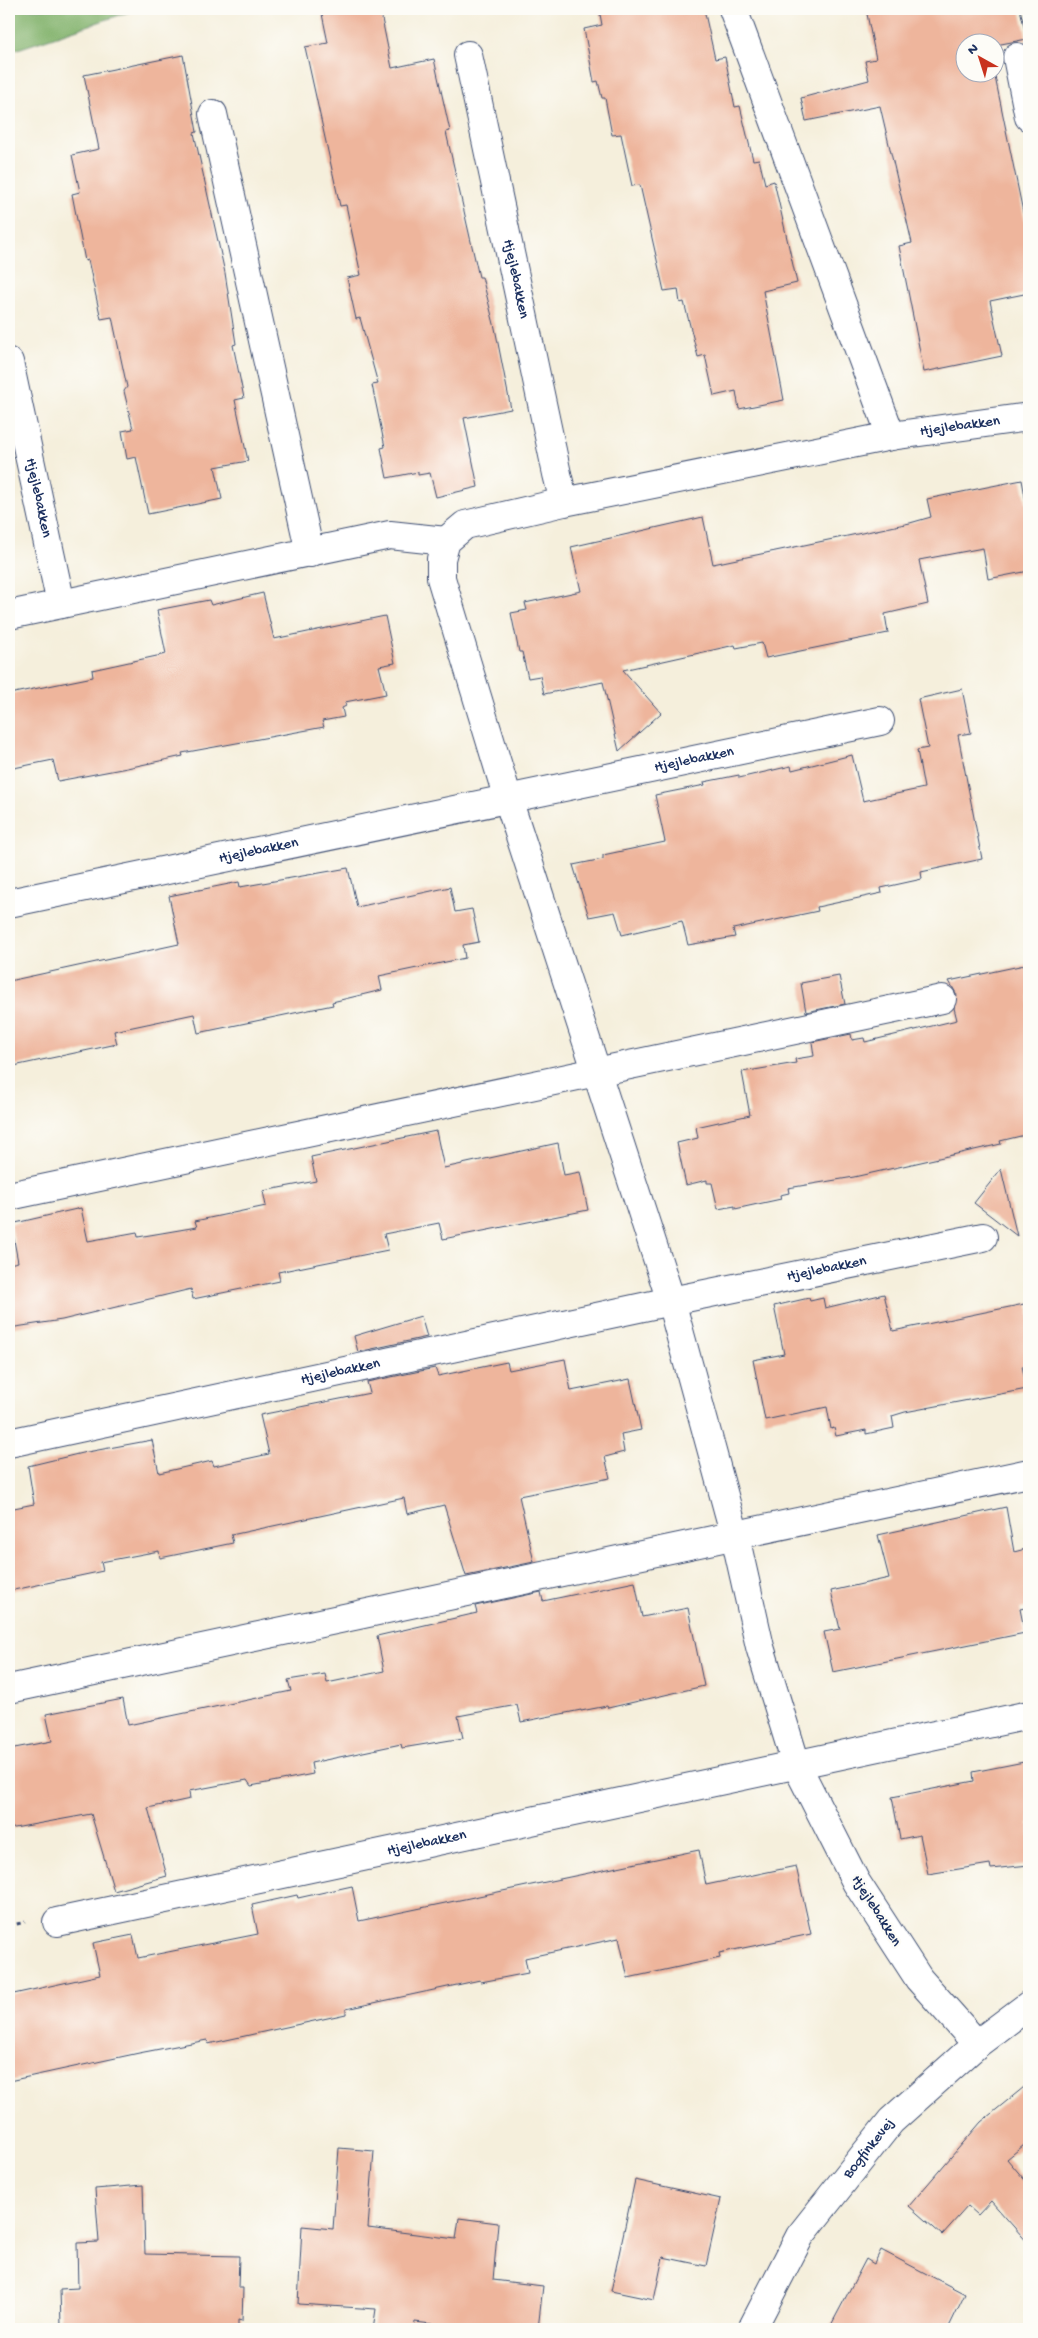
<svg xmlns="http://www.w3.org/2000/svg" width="1038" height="2338" font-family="'Gochi Hand',sans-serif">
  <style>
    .forest { fill: #84b46e; stroke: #507266 }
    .building { fill: #eeb59c }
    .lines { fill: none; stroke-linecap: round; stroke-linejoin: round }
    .minor-casing { stroke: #3c4c71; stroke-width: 30 }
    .path { stroke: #3c4c71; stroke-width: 3; stroke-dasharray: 4 4; stroke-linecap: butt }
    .minor { stroke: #fff; stroke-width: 28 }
    .labels { text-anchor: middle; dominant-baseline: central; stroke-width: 5; stroke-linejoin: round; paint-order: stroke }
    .street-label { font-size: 15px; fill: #1b2f5e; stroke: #fdfcf7 }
  </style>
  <rect width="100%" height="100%" fill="#fdfcf7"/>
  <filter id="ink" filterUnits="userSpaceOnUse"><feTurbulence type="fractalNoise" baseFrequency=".02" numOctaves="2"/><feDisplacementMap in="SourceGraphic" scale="10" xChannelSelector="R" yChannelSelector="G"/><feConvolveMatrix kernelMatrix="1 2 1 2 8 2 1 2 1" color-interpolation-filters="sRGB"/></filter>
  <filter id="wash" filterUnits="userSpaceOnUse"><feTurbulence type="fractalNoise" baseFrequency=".0096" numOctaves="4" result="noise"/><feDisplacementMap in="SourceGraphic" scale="20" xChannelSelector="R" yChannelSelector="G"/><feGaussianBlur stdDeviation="1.12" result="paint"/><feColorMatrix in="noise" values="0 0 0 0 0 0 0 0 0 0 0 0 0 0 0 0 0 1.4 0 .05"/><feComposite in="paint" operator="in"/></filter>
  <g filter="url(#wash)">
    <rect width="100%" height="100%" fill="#f5efdc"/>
    <polygon class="forest" points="9,9 138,9 9,52"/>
    <g id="blocks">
      <g class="building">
        <polygon points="321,9 380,9 392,68 434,59 450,131 446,132 479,277 482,277 495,328 511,409 464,418 478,487 436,497 430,473 418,475 418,472 387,478 381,448 385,447 372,385 378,384 360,318 356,319 347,278 361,275 346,205 340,206 305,47 328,43"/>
        <polygon points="599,9 648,9 650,14 680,9 704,9 715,59 725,57 735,107 740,106 753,160 759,159 765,184 774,181 797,283 763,291 784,400 739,409 736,391 714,396 705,355 698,357 684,302 680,303 678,289 664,291 640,185 632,186 621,134 612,135 605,98 602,98 598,81 594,82 584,29 602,25"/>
        <polygon points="866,9 1020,9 1027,39 996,45 996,42 966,42 966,72 994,72 1029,241 1029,293 990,301 1002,356 924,372 899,246 912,243 880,106 806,121 801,98 869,80 865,61 876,59"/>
        <polygon points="183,55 197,132 194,133 225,273 236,344 233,345 244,398 235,400 248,461 215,467 222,499 148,514 136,457 127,459 122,431 133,429 124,391 127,387 112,317 101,319 88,260 85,261 72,194 80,192 72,155 99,149 84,75"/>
        <polygon points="1022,480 1029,518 1029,571 988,579 983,548 919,560 928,604 885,614 888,633 766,658 762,643 736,648 735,645 623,670 661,713 619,751 603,682 544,694 540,676 528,678 522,652 519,652 511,613 527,610 525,603 581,591 571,547 703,517 713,564 910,523 931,517 927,499"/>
        <polygon points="263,593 274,639 385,616 395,663 379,666 386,694 345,702 346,706 342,708 344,717 322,721 324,727 182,753 183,756 127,768 58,781 53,760 9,769 9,694 93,677 92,670 166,654 157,610 209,600 211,605"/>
        <polygon points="962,689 971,733 958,735 982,859 921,872 922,879 881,888 882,893 817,907 818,911 733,929 735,937 688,945 682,921 622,935 615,912 589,917 573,865 603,859 603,855 665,842 655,795 705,785 704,782 739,775 739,778 791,766 792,770 852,755 863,801 924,788 917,750 928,748 918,699"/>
        <polygon points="348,868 357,907 450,887 455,912 472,909 479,942 463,945 465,958 379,976 382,990 332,1002 333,1005 198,1033 194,1014 114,1031 117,1044 9,1067 9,981 179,944 169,896 239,882 240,887"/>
        <polygon points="1029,964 1029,1134 1000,1141 1001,1144 854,1177 788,1188 789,1193 780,1195 781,1199 735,1209 735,1206 718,1209 712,1183 707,1183 707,1180 686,1185 677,1143 698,1138 696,1127 750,1115 742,1072 796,1063 795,1059 814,1056 812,1042 851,1034 852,1040 864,1038 865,1042 957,1020 954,1008 957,995 949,981"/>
        <polygon points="839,976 845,1004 806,1012 801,983"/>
        <polygon points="436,1131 444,1168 558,1143 564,1175 580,1172 588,1210 443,1239 439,1223 384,1234 388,1250 278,1272 280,1281 193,1299 191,1289 62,1320 9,1328 9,1264 18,1262 11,1224 81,1208 88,1241 137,1232 138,1237 197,1227 195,1221 266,1206 263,1191 316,1181 311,1157"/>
        <polygon points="1001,1169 1017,1236 974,1203"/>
        <polygon points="884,1294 893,1331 1029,1303 1029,1365 1022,1366 1027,1389 905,1412 892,1416 894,1428 866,1434 866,1430 836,1436 834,1428 831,1429 827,1407 765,1420 753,1360 784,1354 774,1306 809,1298 810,1301 823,1298 825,1308"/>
        <polygon points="421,1316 427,1337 358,1352 354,1336"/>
        <polygon points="565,1359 571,1391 630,1379 641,1430 621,1434 624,1452 605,1457 610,1478 519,1496 534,1562 466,1576 444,1505 407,1514 404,1498 231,1535 233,1543 160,1558 159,1551 101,1562 103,1571 9,1591 9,1509 34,1504 28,1466 82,1453 152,1440 159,1473 212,1461 214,1466 269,1454 260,1415 370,1393 367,1382 435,1368 438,1376 507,1362 509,1370"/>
        <polygon points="1006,1507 1014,1552 1029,1548 1029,1607 1020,1609 1025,1633 833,1672 824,1632 840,1629 831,1591 889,1578 878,1535"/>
        <polygon points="635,1582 642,1617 688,1608 704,1686 608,1708 607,1706 581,1711 581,1710 521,1722 517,1705 458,1716 463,1738 402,1748 401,1744 311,1763 313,1774 251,1786 247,1780 189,1791 190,1799 148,1808 167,1876 114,1891 91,1814 9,1829 9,1749 52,1741 46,1714 123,1699 128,1725 291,1691 288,1680 325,1674 327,1683 384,1671 377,1636 477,1613 475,1606 541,1592 543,1601"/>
        <polygon points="1029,1761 1029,1865 991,1869 990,1864 928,1874 920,1835 900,1839 892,1797 974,1781 973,1772"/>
        <polygon points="699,1850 706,1885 796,1866 811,1934 719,1953 720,1958 628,1978 619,1938 525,1958 528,1973 481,1982 480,1980 346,2009 346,2014 208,2044 207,2040 139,2053 9,2081 9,1995 100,1975 93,1943 133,1935 138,1958 258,1934 252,1905 297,1895 298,1898 352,1886 359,1921"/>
        <polygon points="1029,2083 1029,2141 1007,2159 1029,2185 1029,2244 991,2201 978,2215 968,2206 942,2235 909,2206 981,2122"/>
        <polygon points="339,2148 374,2151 368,2228 456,2239 459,2218 498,2223 493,2280 543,2286 538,2329 473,2329 415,2322 414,2329 373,2329 376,2309 298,2304 302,2226 333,2229"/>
        <polygon points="635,2180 721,2199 706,2266 663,2257 654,2300 611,2291"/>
        <polygon points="143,2185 145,2254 239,2256 238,2288 243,2288 242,2321 238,2320 238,2329 159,2329 159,2327 80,2329 79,2326 61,2327 60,2289 78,2288 77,2243 99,2242 95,2189"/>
        <polygon points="881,2250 965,2294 948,2329 829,2329 866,2259 874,2264"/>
      </g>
    </g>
  </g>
  <g filter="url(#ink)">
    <use href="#blocks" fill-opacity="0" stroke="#3c4c71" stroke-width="1"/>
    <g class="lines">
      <g class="minor-casing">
        <g id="minor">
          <polyline points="733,9 891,436"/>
          <path id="s1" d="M468 55 557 474 564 502"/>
          <polyline points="1017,57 1029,117"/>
          <polyline points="213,114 310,553"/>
          <path id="s2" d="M9 362 61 604"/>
          <polyline points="9,615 390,535 446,541"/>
          <path id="s3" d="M9 903 880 721"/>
          <polyline points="9,1196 942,999"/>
          <path id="s4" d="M9 1443 671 1301 983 1237"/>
          <polyline points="9,1689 1029,1473"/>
          <path id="s5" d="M57 1922 1029 1715"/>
          <path id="s6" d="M977 2044 919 1979 856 1882 796 1764 760 1647 735 1536 671 1301 508 799 441 578V559L446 541 465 525 564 502 891 436 1029 417"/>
          <path id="s7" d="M752 2329 800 2236 891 2121 977 2044 1029 2005"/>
        </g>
      </g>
      <g class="path">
        <polyline points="9,1926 25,1922"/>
        <polyline points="9,2316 11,2329"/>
      </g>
      <use href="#minor" class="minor"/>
    </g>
  </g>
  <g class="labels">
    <g class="street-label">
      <text stroke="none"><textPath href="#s1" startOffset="229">Hjejlebakken</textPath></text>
      <text stroke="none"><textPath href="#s6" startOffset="2141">Hjejlebakken</textPath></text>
      <text stroke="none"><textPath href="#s2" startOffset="139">Hjejlebakken</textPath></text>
      <text stroke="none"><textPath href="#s3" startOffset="700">Hjejlebakken</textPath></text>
      <text stroke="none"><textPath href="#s3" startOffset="255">Hjejlebakken</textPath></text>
      <text stroke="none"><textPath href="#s4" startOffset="836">Hjejlebakken</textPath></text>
      <text stroke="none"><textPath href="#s4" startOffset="339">Hjejlebakken</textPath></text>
      <text stroke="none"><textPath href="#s5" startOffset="378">Hjejlebakken</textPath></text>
      <text transform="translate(876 1911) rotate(58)">Hjejlebakken</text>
      <text stroke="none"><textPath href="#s7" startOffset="216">Bogfinkevej</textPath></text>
    </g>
  </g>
  <rect width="1038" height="2338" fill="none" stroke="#fdfcf7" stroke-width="30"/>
  <g transform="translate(980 58) rotate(321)"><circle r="24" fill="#fdfcf7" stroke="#a3aaba"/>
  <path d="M0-4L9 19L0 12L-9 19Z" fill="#c8321e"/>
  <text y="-8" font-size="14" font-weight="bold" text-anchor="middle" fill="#1b2f5e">N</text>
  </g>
</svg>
